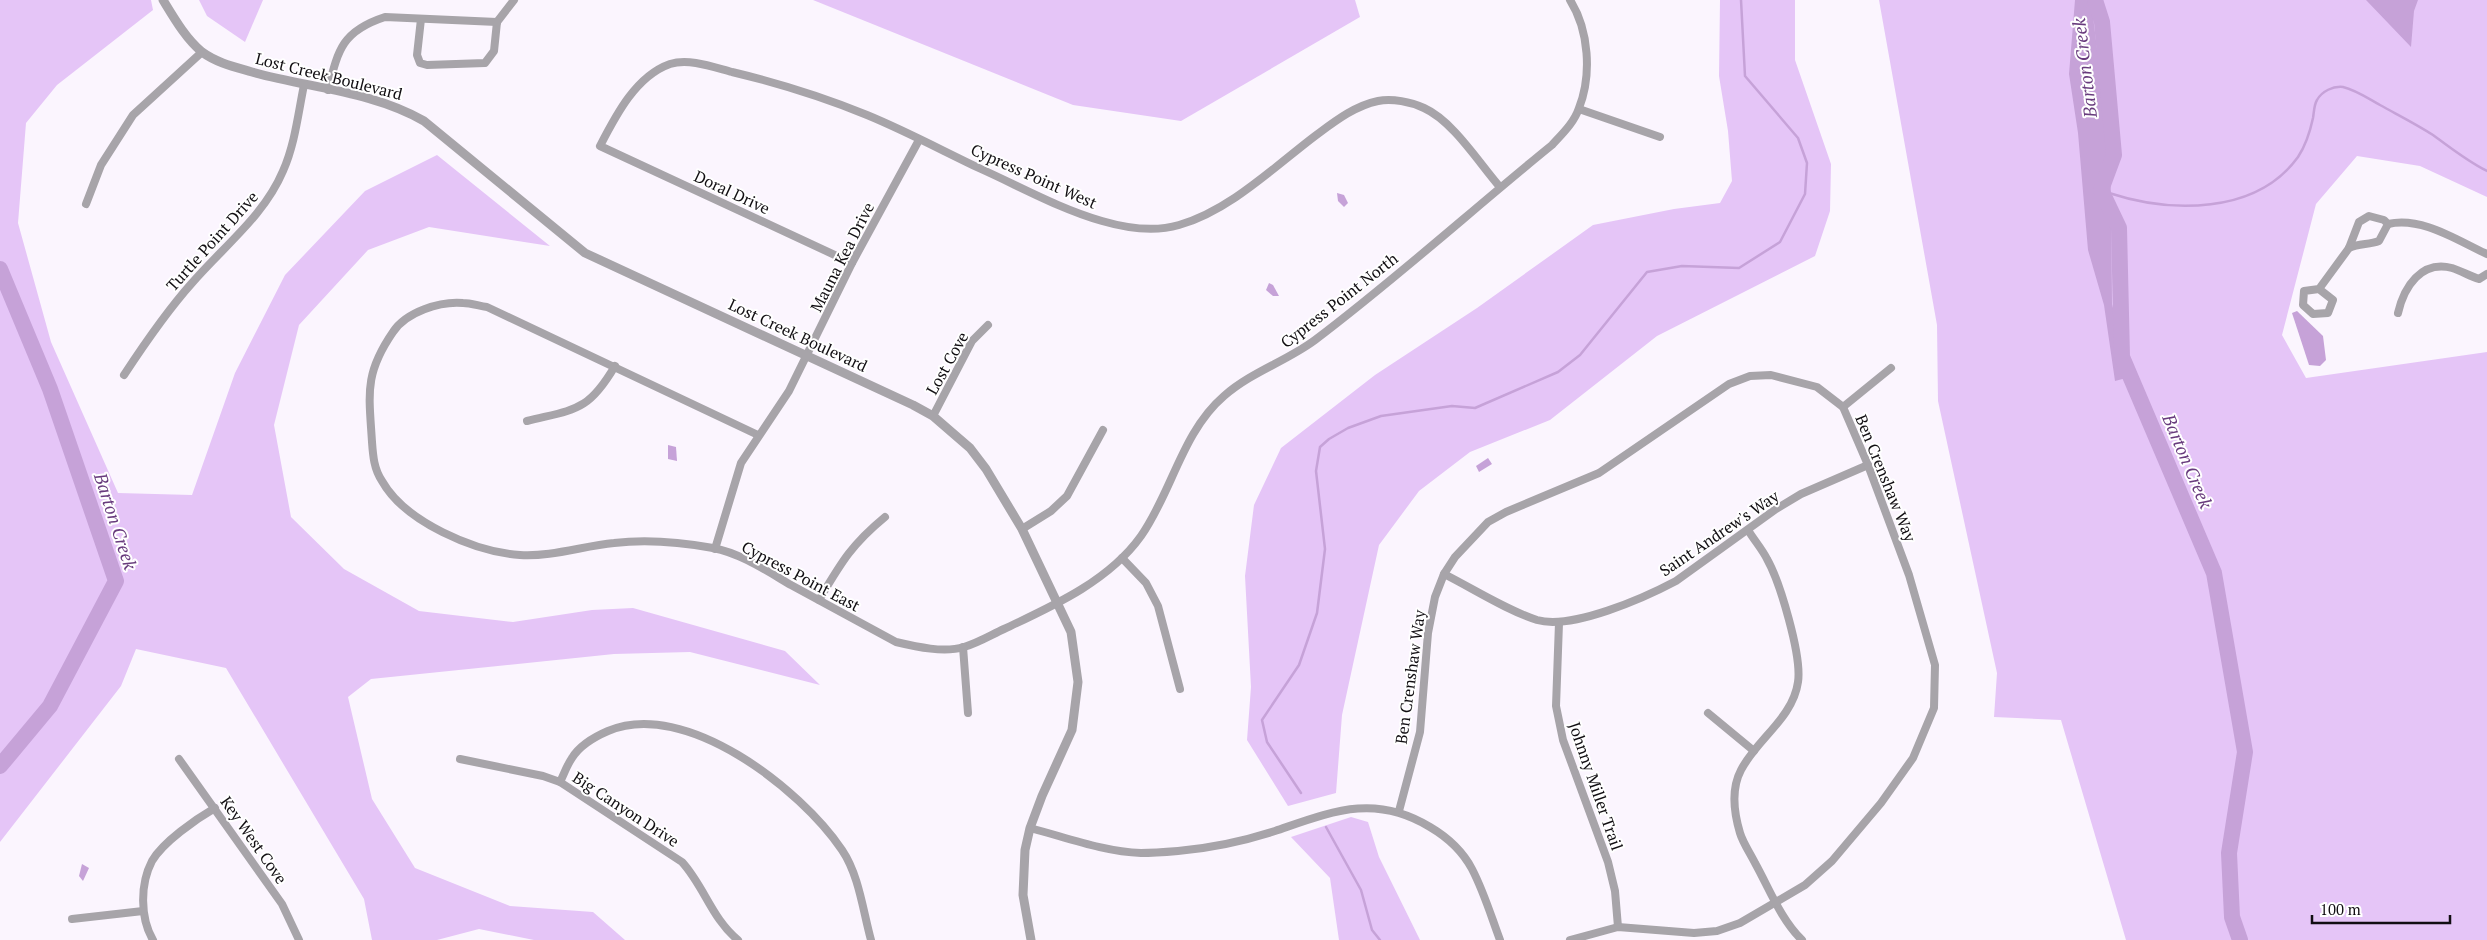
<svg xmlns="http://www.w3.org/2000/svg" width="2487" height="940" font-family="'PT Serif',serif">
  <style>
    .green { fill: #e5c5f7 }
    .water { fill: #c6a2d8 }
    .lines { fill: none; stroke-linecap: round; stroke-linejoin: round }
    .stream { stroke: #c6a2d8; stroke-width: 2.5 }
    .river { stroke: #c6a2d8; stroke-width: 16 }
    .minor { stroke: #a7a4a9; stroke-width: 8 }
    .tertiary { stroke: #a7a4a9; stroke-width: 9 }
    .labels { text-anchor: middle; dominant-baseline: central; stroke-width: 4; stroke-linejoin: round; paint-order: stroke }
    .street-label { font-size: 16px; fill: #110e12; stroke: #fff }
    .water-label { font-size: 18px; font-style: italic; fill: #683b7d; stroke: #fff }
  </style>
  <rect width="100%" height="100%" fill="#fbf5fe"/>
  <g class="green">
    <polygon points="0,0 151,0 153,10 57,85 26,123 18,223 51,342 118,493 192,495 235,373 285,275 365,191 437,155 550,246 429,227 368,250 299,325 274,425 291,517 344,569 419,611 513,622 592,610 633,608 785,651 820,685 690,652 614,654 371,679 348,697 372,799 415,868 510,906 593,912 625,940 534,940 479,929 437,940 372,940 364,899 226,668 136,649 121,686 0,842"/>
    <polygon points="199,0 263,0 245,42 207,16"/>
    <polygon points="813,0 1355,0 1360,17 1181,121 1073,105"/>
    <polygon points="1720,0 1795,0 1795,60 1831,164 1830,211 1815,256 1657,336 1550,420 1470,452 1419,491 1379,545 1342,715 1336,793 1288,806 1247,740 1251,687 1245,576 1254,505 1281,448 1375,375 1477,308 1593,225 1674,209 1720,203 1732,181 1728,131 1719,76"/>
    <polygon points="1879,0 2487,0 2487,197 2420,166 2357,156 2316,204 2282,335 2306,378 2487,352 2487,940 2126,940 2061,720 1994,717 1997,673 1938,401 1937,325"/>
    <polygon points="1351,817 1368,822 1379,857 1420,940 1339,940 1330,878 1291,837"/>
  </g>
  <g class="water">
    <polygon points="2075,0 2091,0 2107,130 2111,194 2112,304 2130,377 2115,381 2104,305 2088,250 2078,133 2069,74"/>
    <polygon points="2366,0 2418,0 2414,11 2411,47"/>
    <polygon points="1337,193 1344,195 1348,203 1344,207 1338,201"/>
    <polygon points="1269,283 1273,285 1279,296 1273,296 1266,290"/>
    <polygon points="2297,311 2323,336 2326,360 2320,366 2309,365 2292,313"/>
    <polygon points="668,445 676,447 677,461 668,459"/>
    <polygon points="1488,458 1492,464 1479,472 1476,466"/>
    <polygon points="82,864 89,868 83,881 79,876"/>
  </g>
  <g class="lines">
    <g class="stream">
      <path d="M2109 193C2170 213 2256 215 2298 157 2306 145 2310 132 2313 118 2314 112 2314 105 2317 100 2322 91 2333 86 2343 87 2356 90 2369 99 2380 105 2398 115 2416 124 2433 135 2451 148 2467 161 2487 171"/>
      <polyline points="1301,793 1267,742 1262,720 1299,665 1317,613 1325,549 1316,471 1320,447 1329,439 1348,428 1381,416 1452,406 1475,408 1558,372 1580,355 1647,272 1682,266 1739,268 1780,242 1805,194 1807,163 1798,138 1745,76 1741,0"/>
      <polyline points="1326,827 1361,890 1372,930 1380,940"/>
    </g>
    <g class="river">
      <polyline points="2095,0 2102,22 2114,155 2101,190 2119,228 2122,357 2214,573 2245,752 2229,853 2232,917 2240,940"/>
      <polyline points="0,269 50,389 116,581 50,706 0,766"/>
    </g>
    <g class="minor">
      <polyline points="421,19 417,55 420,63 427,65 485,63 494,51 497,22"/>
      <polyline points="497,22 514,0"/>
      <path d="M328 90C338 50 342 31 385 17L497 22"/>
      <polyline points="1579,109 1660,137"/>
      <polyline points="86,204 101,165 133,115 202,52"/>
      <path d="M2349 248C2359 243 2369 245 2379 241L2388 224"/>
      <path d="M852 263 600 146C616 115 636 76 670 64 689 58 713 67 732 72 778 83 823 97 867 115 906 131 943 151 981 169 1021 187 1060 209 1102 221 1126 228 1155 232 1179 225 1229 211 1274 167 1315 136 1334 122 1354 106 1378 101 1392 98 1411 102 1424 108 1453 121 1479 163 1500 187"/>
      <path d="M2319 289 2333 300 2328 313 2313 314 2303 305 2304 291 2319 289 2349 248 2359 222 2369 216 2384 220 2388 224C2422 216 2458 241 2487 254"/>
      <path d="M2398 313C2404 287 2421 260 2452 268 2461 271 2470 276 2479 279L2487 274"/>
      <path d="M124 375C145 343 166 312 192 283 224 246 264 216 283 171 295 144 298 114 304 85"/>
      <polyline points="1843,407 1891,368"/>
      <polyline points="933,416 972,341 988,325"/>
      <path d="M527 421C575 409 588 412 615 366"/>
      <path d="M758 435 487 307C479 306 471 303 463 303 440 301 406 312 393 332 364 374 369 394 372 442 373 456 374 469 382 481 405 522 475 552 520 555 551 557 583 546 614 543 647 539 680 542 713 548 740 553 767 571 791 585 826 604 861 623 896 642 917 647 944 653 964 647 978 643 991 635 1004 629 1053 606 1109 581 1141 536 1172 492 1182 432 1224 396 1251 372 1287 361 1315 340 1396 279 1473 209 1552 145 1562 134 1574 123 1579 108 1592 75 1589 30 1570 0"/>
      <polyline points="1022,529 1051,511 1067,496 1103,430"/>
      <path d="M1748 530C1754 540 1762 549 1767 559 1780 582 1802 656 1798 682 1793 718 1757 739 1741 770 1731 789 1734 813 1740 833 1743 843 1750 853 1755 863 1769 888 1781 920 1802 940"/>
      <polyline points="715,549 741,463 789,391 852,263 919,140"/>
      <polyline points="1122,558 1146,583 1158,606 1180,689"/>
      <path d="M1444 574C1472 588 1508 611 1537 620 1572 630 1644 598 1676 581L1776 509 1801 494 1868 465"/>
      <path d="M819 600C841 563 851 545 885 517"/>
      <polyline points="1559,623 1556,706 1563,740 1608,862 1615,891 1618,927"/>
      <polyline points="963,647 968,713"/>
      <polyline points="1708,713 1754,751"/>
      <polyline points="179,759 282,904 299,940"/>
      <path d="M460 759 543 776 560 782 682 862C704 886 712 919 738 940"/>
      <path d="M560 782C564 774 567 765 572 758 580 745 594 737 608 731 685 698 801 789 842 850 859 875 863 911 871 940"/>
      <polyline points="1399,811 1420,732 1428,633 1435,597 1444,574 1455,557 1488,522 1506,512 1599,473 1729,384 1750,376 1771,375 1817,387 1843,407 1868,465 1909,575 1935,665 1934,708 1913,758 1881,803 1832,861 1805,885 1740,923 1717,931 1694,933 1618,927 1570,940"/>
      <path d="M1030 828C1065 837 1104 852 1141 853 1153 853 1166 852 1178 851 1211 848 1244 841 1275 831 1331 812 1374 793 1430 827 1447 837 1463 852 1472 869 1484 892 1491 916 1500 940"/>
      <polyline points="72,919 143,911"/>
      <path d="M153 940C140 918 140 884 152 861 163 842 196 819 215 808"/>
    </g>
    <path class="tertiary" d="M163 0C174 18 186 39 202 52 217 63 235 67 252 72 309 88 372 91 424 121L585 253 913 405 933 416 948 429 970 448 986 469 1022 529 1071 632 1078 682 1072 730 1042 796 1030 828 1025 850 1023 895 1031 940"/>
  </g>
  <g class="labels">
    <g class="street-label">
      <text transform="translate(329 76) rotate(14)">Lost Creek Boulevard</text>
      <text transform="translate(1034 176) rotate(24)">Cypress Point West</text>
      <text transform="translate(732 192) rotate(25)">Doral Drive</text>
      <text transform="translate(212 241) rotate(-48)">Turtle Point Drive</text>
      <text transform="translate(842 257) rotate(-63)">Mauna Kea Drive</text>
      <text transform="translate(1339 300) rotate(-38)">Cypress Point North</text>
      <text transform="translate(798 335) rotate(25)">Lost Creek Boulevard</text>
      <text transform="translate(947 363) rotate(-61)">Lost Cove</text>
      <text transform="translate(1886 478) rotate(68)">Ben Crenshaw Way</text>
      <text transform="translate(1719 533) rotate(-34)">Saint Andrew's Way</text>
      <text transform="translate(801 576) rotate(28)">Cypress Point East</text>
      <text transform="translate(1410 677) rotate(-82)">Ben Crenshaw Way</text>
      <text transform="translate(1596 786) rotate(71)">Johnny Miller Trail</text>
      <text transform="translate(626 809) rotate(33)">Big Canyon Drive</text>
      <text transform="translate(254 840) rotate(55)">Key West Cove</text>
    </g>
    <g class="water-label">
      <text transform="translate(2084 68) rotate(-97)">Barton Creek</text>
      <text transform="translate(2188 461) rotate(67)">Barton Creek</text>
      <text transform="translate(116 521) rotate(72)">Barton Creek</text>
    </g>
  </g>
  <path d="M2312 915v8h138v-8" fill="none" stroke="#110e12" stroke-width="2.5"/>
  <text x="2320" y="915" font-size="15" fill="#110e12" stroke="#ffffff" stroke-width="4" paint-order="stroke">100 m</text>
</svg>
